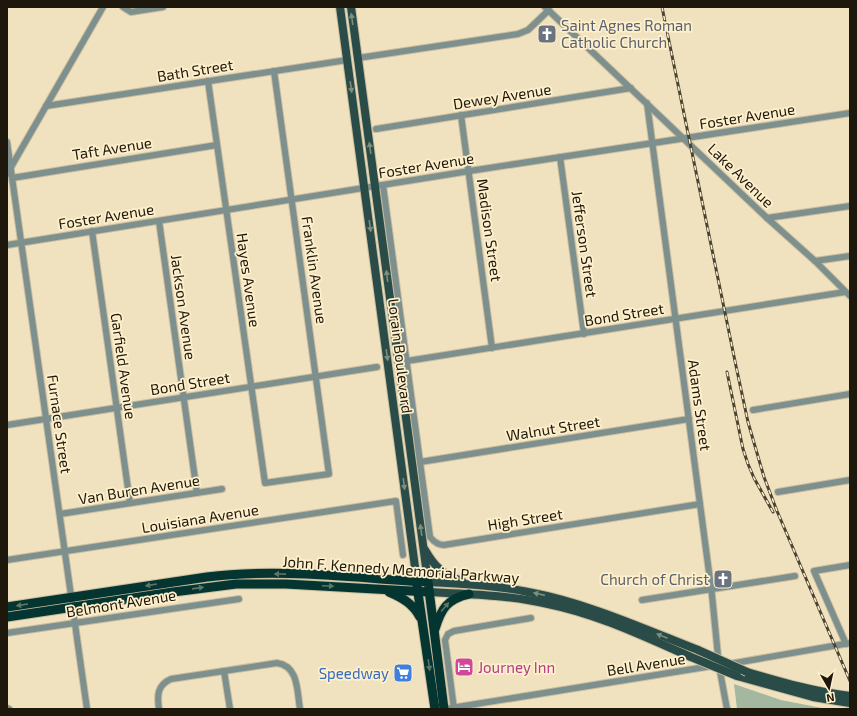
<svg xmlns="http://www.w3.org/2000/svg" width="857" height="716" font-family="'Exo 2',sans-serif">
  <style>
    .green { fill: #a4b8a0 }
    .lines { fill: none; stroke-linecap: round; stroke-linejoin: round }
    .minor-casing { stroke: #cbbe9f; stroke-width: 8 }
    .major-casing { stroke: #cbbe9f; stroke-width: 10 }
    .highway-casing { stroke: #cbbe9f; stroke-width: 11 }
    .minor { stroke: #7d908d; stroke-width: 6 }
    .major { stroke: #294c48; stroke-width: 8 }
    .highway { stroke: #043531; stroke-width: 9 }
    .rail-casing { stroke: #4c4433; stroke-width: 3 }
    .rail { stroke: #fef0cc; stroke-width: 1.5; stroke-dasharray: 4.5; stroke-linecap: butt }
    .major-bridge-casing { stroke: #cbbe9f; stroke-width: 10; stroke-linecap: butt }
    .major-bridge { stroke: #294c48; stroke-width: 8 }
    .oneway { fill: #7e8e7d }
    .oneway2 { fill: #5c7667 }
    .labels { text-anchor: middle; dominant-baseline: central; stroke-width: 3.5; stroke-linejoin: round; paint-order: stroke }
    .worship-label { font-size: 15px; fill: #5b616d; stroke: #fef0cc; text-anchor: start }
    .street-label { font-size: 15px; fill: #1d180b; stroke: #fef0cc }
    .hotel-label { font-size: 15px; fill: #b23c85; stroke: #fef0cc; text-anchor: start }
    .shop-label { font-size: 15px; fill: #366cbe; stroke: #fef0cc; text-anchor: end }
  </style>
  <rect width="100%" height="100%" fill="#f1e2bf"/>
  <polygon class="green" points="734,684 781,700 827,709 737,709"/>
  <g class="lines">
    <g class="minor-casing">
      <g id="minor">
        <polyline points="123,7 131,12 163,7"/>
        <polyline points="545,7 767,218 815,261 850,296"/>
        <polyline points="358,58 518,34 528,30 549,10"/>
        <polyline points="208,81 265,483 329,474 274,71"/>
        <polyline points="647,103 712,595 719,666 727,709"/>
        <polyline points="46,106 347,60"/>
        <polyline points="461,115 492,348"/>
        <polyline points="376,129 631,88"/>
        <polyline points="7,142 87,709"/>
        <polyline points="560,157 584,334"/>
        <polyline points="7,174 103,7"/>
        <polyline points="12,178 217,145"/>
        <path d="M383 185 430 537C434 542 438 545 444 545L700 504"/>
        <polyline points="767,218 850,206"/>
        <polyline points="159,221 197,493"/>
        <polyline points="92,231 130,503"/>
        <polyline points="7,245 476,170 850,113"/>
        <polyline points="815,261 850,256"/>
        <polyline points="407,361 845,292"/>
        <polyline points="753,410 850,394"/>
        <polyline points="7,425 377,367"/>
        <polyline points="420,462 689,419"/>
        <polyline points="778,492 850,480"/>
        <polyline points="60,514 222,489"/>
        <polyline points="7,560 396,501 403,555"/>
        <polyline points="642,600 795,576"/>
        <polyline points="7,633 239,599"/>
        <polyline points="846,644 814,571 850,565"/>
        <polyline points="729,664 850,643"/>
        <polyline points="224,671 230,709"/>
        <polyline points="7,708 9,709"/>
        <path d="M159 709C157 696 157 685 171 679L277 663C299 666 297 692 300 709"/>
        <polyline points="445,709 712,666"/>
        <polyline points="454,709 445,640 448,634 454,631 531,618"/>
      </g>
    </g>
    <g class="major-casing">
      <g id="major">
        <polyline points="340,7 417,582"/>
        <path d="M351 7 428 582C461 584 495 585 528 592 587 603 642 628 698 650"/>
        <path d="M425 550C434 566 444 576 462 581"/>
        <path d="M429 592C469 594 509 595 548 604 598 614 645 637 691 657"/>
        <path d="M747 672C781 682 815 692 850 696"/>
        <polyline points="737,676 813,697 850,703"/>
      </g>
    </g>
    <g class="highway-casing">
      <g id="highway">
        <polyline points="417,586 435,709"/>
        <path d="M389 592C403 598 413 604 420 617"/>
        <path d="M7 607 207 577C280 568 354 578 428 582L444 709"/>
        <polyline points="7,617 173,592 236,584 286,584 429,592"/>
        <path d="M435 629C441 609 447 599 469 594"/>
      </g>
    </g>
    <use href="#minor" class="minor"/>
    <use href="#major" class="major"/>
    <use href="#highway" class="highway"/>
    <g class="rail-casing">
      <g id="rail">
        <polyline points="662,7 736,366 748,422 764,477 777,511 850,681"/>
        <polyline points="727,372 743,449 748,464 754,478 773,512"/>
      </g>
    </g>
    <use href="#rail" class="rail"/>
    <g class="major-bridge-casing">
      <g id="major-bridge">
        <polyline points="698,650 747,672"/>
        <polyline points="691,657 737,676"/>
      </g>
    </g>
    <use href="#major-bridge" class="major-bridge"/>
  </g>
  <defs><path id="oneway-solid" d="M-6-.8H1V-3.2L6.5 0L1 3.2V.8H-6Z"/></defs>
  <g class="oneway">
    <use href="#oneway-solid" transform="translate(352 19) rotate(-98)"/>
    <use href="#oneway-solid" transform="translate(351 87) rotate(82)"/>
    <use href="#oneway-solid" transform="translate(370 148) rotate(-98)"/>
    <use href="#oneway-solid" transform="translate(370 226) rotate(82)"/>
    <use href="#oneway-solid" transform="translate(387 276) rotate(-97)"/>
    <use href="#oneway-solid" transform="translate(387 355) rotate(82)"/>
    <use href="#oneway-solid" transform="translate(404 484) rotate(83)"/>
    <use href="#oneway-solid" transform="translate(421 530) rotate(-98)"/>
    <use href="#oneway-solid" transform="translate(539 594) rotate(-167)"/>
    <use href="#oneway-solid" transform="translate(662 636) rotate(-158)"/>
  </g>
  <g class="oneway2">
    <use href="#oneway-solid" transform="translate(280 574) rotate(-179)"/>
    <use href="#oneway-solid" transform="translate(151 585) rotate(171)"/>
    <use href="#oneway-solid" transform="translate(328 586) rotate(3)"/>
    <use href="#oneway-solid" transform="translate(198 588) rotate(-8)"/>
    <use href="#oneway-solid" transform="translate(22 605) rotate(171)"/>
    <use href="#oneway-solid" transform="translate(445 607) rotate(-50)"/>
    <use href="#oneway-solid" transform="translate(429 665) rotate(82)"/>
  </g>
  <defs>
    <g id="church-square" transform="scale(1)"><rect x="-9" y="-9" width="18" height="18" rx="4" fill="#6b7280" stroke="#fef0cc"/><path d="M-1.2-6h2.4v3.5h3.3v2.4h-3.3V6h-2.4V-.1h-3.3v-2.4h3.3Z" fill="#fff"/></g>
    <g id="hotel-square" transform="scale(1)"><rect x="-9" y="-9" width="18" height="18" rx="4" fill="#d1479c" stroke="#fef0cc"/><path d="M-6-4.5h1.5V1H6V5H4.5V3h-9V5H-6ZM-4 0a1.8 1.8 0 1 1 3.6 0ZM.5 0V-2.5h3Q6-2.5 6 0Z" fill="#fff"/></g>
    <g id="supermarket-square" transform="scale(1)"><rect x="-9" y="-9" width="18" height="18" rx="4" fill="#3f7fe0" stroke="#fef0cc"/><path d="M-6-5.5h2.5l.6 2H6L4.5 2H-2.5L-4.4-4H-6ZM-1.5 3.2a1.3 1.3 0 1 0 .1 0ZM3 3.2a1.3 1.3 0 1 0 .1 0Z" fill="#fff"/></g>
  </defs>
  <g fill-rule="evenodd">
    <use href="#church-square" x="547" y="34"/>
    <use href="#church-square" x="723" y="579"/>
    <use href="#hotel-square" x="464" y="667"/>
    <use href="#supermarket-square" x="403" y="673"/>
  </g>
  <g class="labels">
    <g class="worship-label">
      <text x="561" y="25">Saint Agnes Roman<tspan x="561" dy="17">Catholic Church</tspan></text>
      <text x="709" y="579" text-anchor="end">Church of Christ</text>
    </g>
    <g class="street-label">
      <text transform="translate(195 70) rotate(-9)">Bath Street</text>
      <text transform="translate(502 96) rotate(-9)">Dewey Avenue</text>
      <text transform="translate(747 116) rotate(-9)">Foster Avenue</text>
      <text transform="translate(112 148) rotate(-9)">Taft Avenue</text>
      <text transform="translate(426 165) rotate(-9)">Foster Avenue</text>
      <text transform="translate(741 175) rotate(44)">Lake Avenue</text>
      <text transform="translate(106 216) rotate(-9)">Foster Avenue</text>
      <text transform="translate(490 230) rotate(82)">Madison Street</text>
      <text transform="translate(585 244) rotate(82)">Jefferson Street</text>
      <text transform="translate(315 270) rotate(82)">Franklin Avenue</text>
      <text transform="translate(249 280) rotate(82)">Hayes Avenue</text>
      <text transform="translate(184 307) rotate(82)">Jackson Avenue</text>
      <text transform="translate(624 314) rotate(-9)">Bond Street</text>
      <text transform="translate(401 356) rotate(83)">Lorain Boulevard</text>
      <text transform="translate(124 366) rotate(82)">Garfield Avenue</text>
      <text transform="translate(190 383) rotate(-9)">Bond Street</text>
      <text transform="translate(700 405) rotate(82)">Adams Street</text>
      <text transform="translate(60 424) rotate(82)">Furnace Street</text>
      <text transform="translate(553 428) rotate(-9)">Walnut Street</text>
      <text transform="translate(139 489) rotate(-9)">Van Buren Avenue</text>
      <text transform="translate(200 518) rotate(-9)">Louisiana Avenue</text>
      <text transform="translate(525 519) rotate(-9)">High Street</text>
      <text transform="translate(401 569) rotate(4)">John F. Kennedy Memorial Parkway</text>
      <text transform="translate(121 603) rotate(-9)">Belmont Avenue</text>
      <text transform="translate(646 664) rotate(-9)">Bell Avenue</text>
    </g>
    <g class="hotel-label">
      <text x="478" y="667">Journey Inn</text>
    </g>
    <g class="shop-label">
      <text x="389" y="673">Speedway</text>
    </g>
  </g>
  <rect width="857" height="716" fill="none" stroke="#1d180b" stroke-width="16"/>
  <g transform="translate(829 688) rotate(171)" stroke="#fef0cc" stroke-width="3" paint-order="stroke">
  <path d="M0-3L7 15L0 10L-7 15Z" fill="#1d180b"/>
  <text y="-6" font-size="11" font-weight="bold" text-anchor="middle" fill="#1d180b">N</text>
  </g>
</svg>
